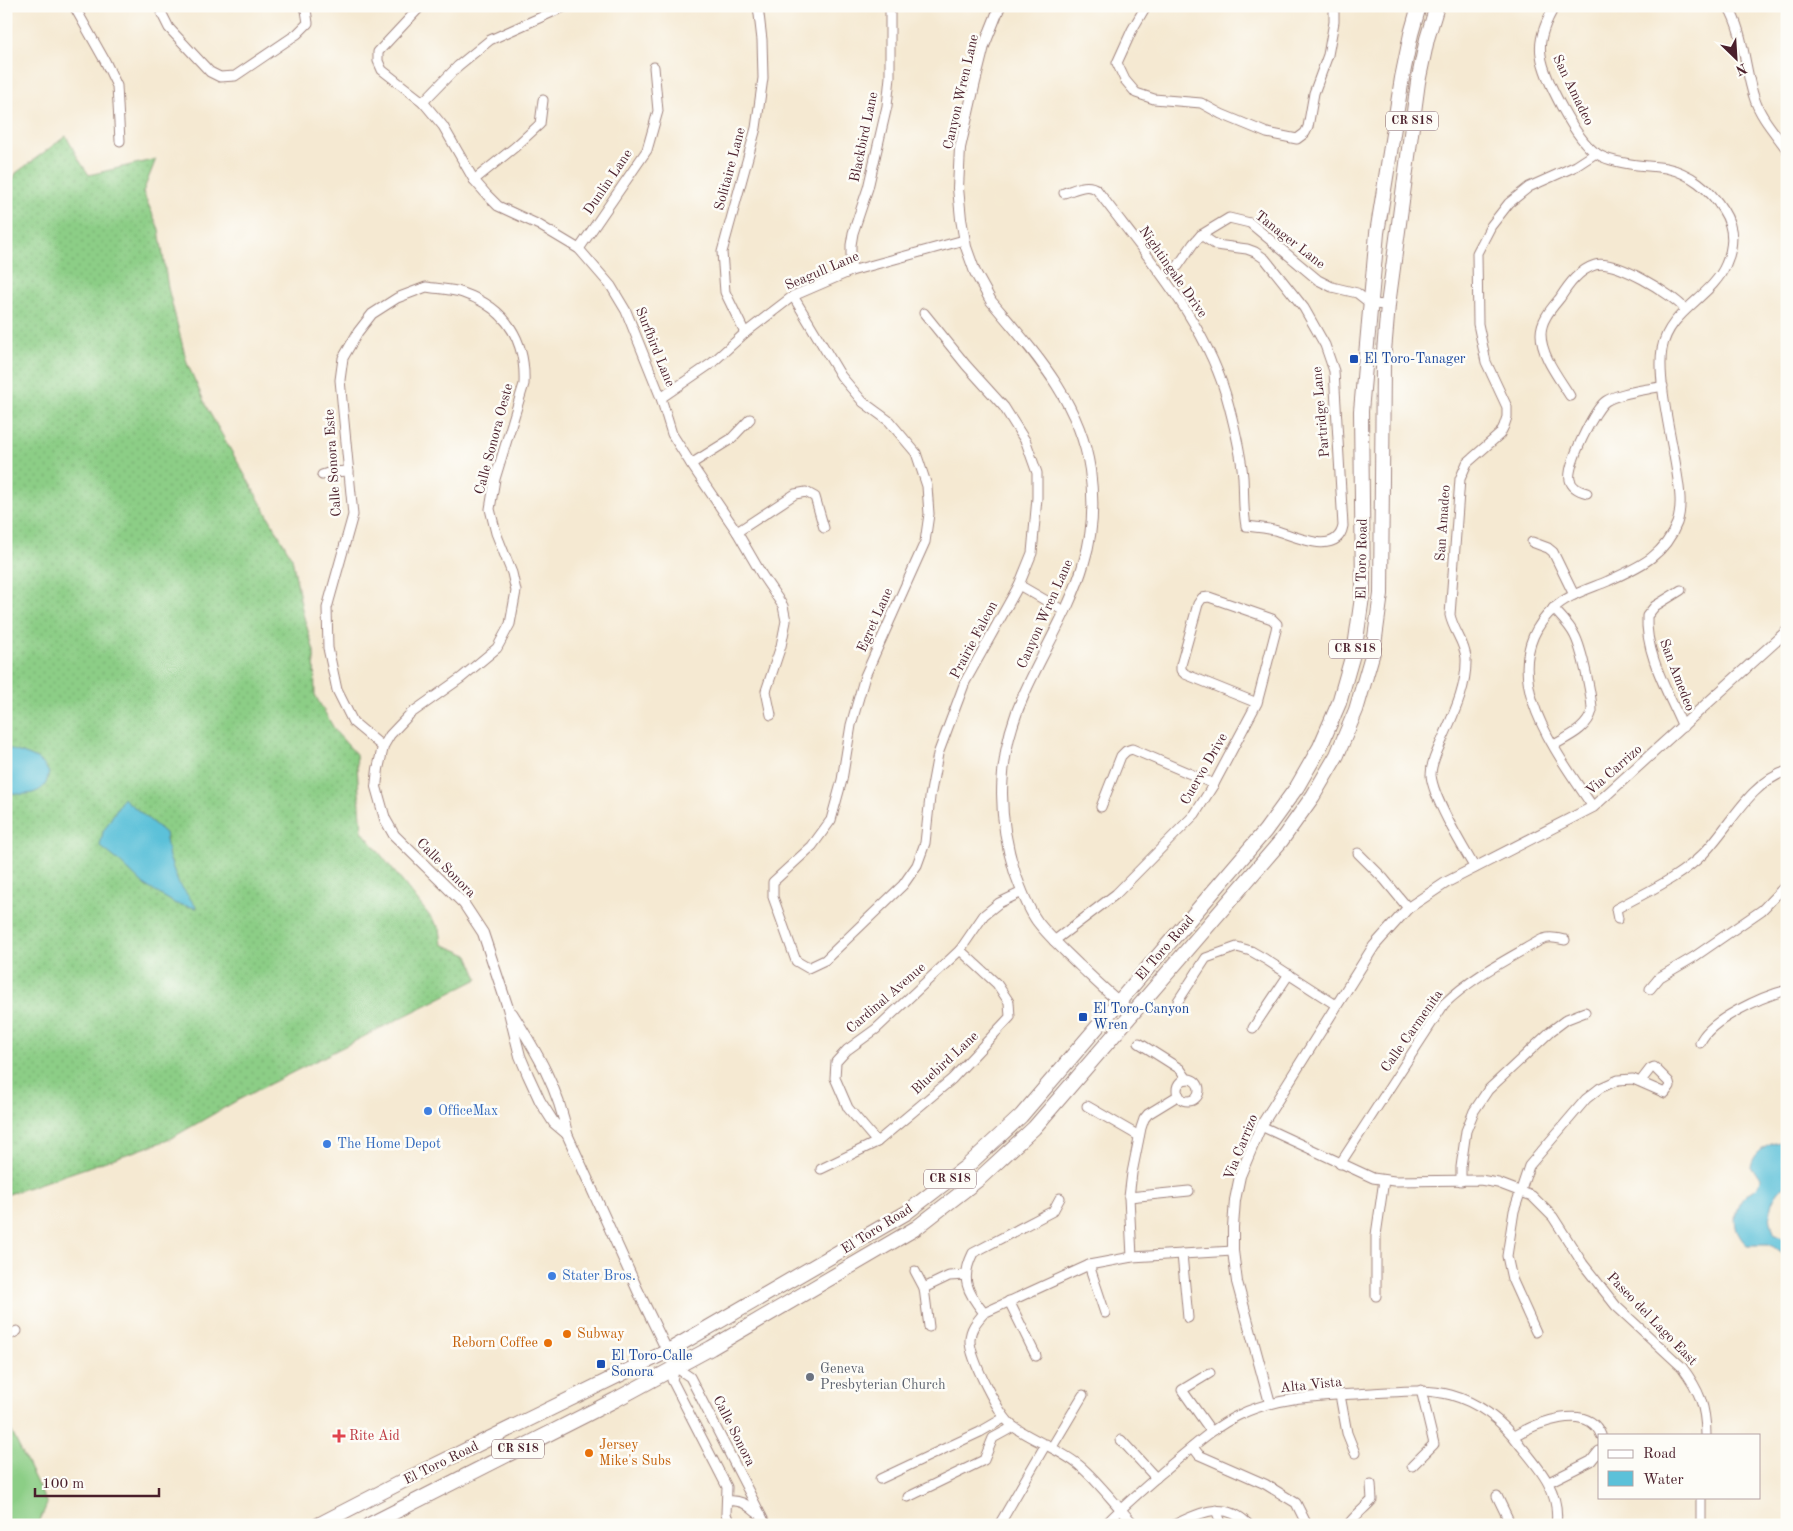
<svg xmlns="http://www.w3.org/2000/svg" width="1793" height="1531" font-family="'Old Standard TT',serif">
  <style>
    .grass { fill: url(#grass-dots); stroke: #6b7658 }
    .garden { fill: #8cce86; stroke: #6b7658 }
    .water { fill: #5bc1d9; stroke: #527082 }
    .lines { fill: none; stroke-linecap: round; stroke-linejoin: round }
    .minor-casing { stroke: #a0847e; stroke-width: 11 }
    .tertiary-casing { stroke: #a0847e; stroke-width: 12 }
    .primary-casing { stroke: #a0847e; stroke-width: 16 }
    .minor { stroke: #fff; stroke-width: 9 }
    .tertiary { stroke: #fff; stroke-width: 10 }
    .primary { stroke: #fff; stroke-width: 14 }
    .transit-dot { fill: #1a4fb4; stroke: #fdfcf7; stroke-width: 2 }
    .shop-dot { fill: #3f7fe0; stroke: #fdfcf7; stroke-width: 2 }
    .food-dot { fill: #e8710a; stroke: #fdfcf7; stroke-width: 2 }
    .worship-dot { fill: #6b7280; stroke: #fdfcf7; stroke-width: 2 }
    .health-dot { fill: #e0444e; stroke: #fdfcf7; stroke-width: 2 }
    .labels { text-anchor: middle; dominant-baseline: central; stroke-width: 5; stroke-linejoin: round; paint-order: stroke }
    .shield { fill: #fdfcf7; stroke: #806168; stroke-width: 1 }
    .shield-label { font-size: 12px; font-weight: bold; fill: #4a1f2b }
    .street-label { font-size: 14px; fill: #4a1f2b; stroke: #fdfcf7 }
    .transit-label { font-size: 14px; fill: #164399; stroke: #fdfcf7; text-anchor: start }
    .shop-label { font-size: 14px; fill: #366cbe; stroke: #fdfcf7; text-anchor: start }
    .food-label { font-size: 14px; fill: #c56008; stroke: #fdfcf7; text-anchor: start }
    .worship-label { font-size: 14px; fill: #5b616d; stroke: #fdfcf7; text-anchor: start }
    .health-label { font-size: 14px; fill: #be3a42; stroke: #fdfcf7; text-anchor: start }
  </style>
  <defs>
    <pattern id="grass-dots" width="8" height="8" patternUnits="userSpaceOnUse" patternTransform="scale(1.25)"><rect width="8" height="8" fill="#8cce86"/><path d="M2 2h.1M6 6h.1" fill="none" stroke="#7ab074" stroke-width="1.8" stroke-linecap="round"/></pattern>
  </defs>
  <rect width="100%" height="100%" fill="#fdfcf7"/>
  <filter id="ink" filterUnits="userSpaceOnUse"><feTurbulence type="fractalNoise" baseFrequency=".02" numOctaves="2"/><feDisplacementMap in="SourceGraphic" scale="10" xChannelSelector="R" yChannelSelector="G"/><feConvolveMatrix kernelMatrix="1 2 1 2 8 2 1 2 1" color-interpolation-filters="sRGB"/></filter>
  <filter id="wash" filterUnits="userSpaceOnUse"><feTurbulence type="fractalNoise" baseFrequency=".0096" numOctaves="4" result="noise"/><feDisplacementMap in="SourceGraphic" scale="20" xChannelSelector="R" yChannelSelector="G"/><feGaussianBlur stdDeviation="1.12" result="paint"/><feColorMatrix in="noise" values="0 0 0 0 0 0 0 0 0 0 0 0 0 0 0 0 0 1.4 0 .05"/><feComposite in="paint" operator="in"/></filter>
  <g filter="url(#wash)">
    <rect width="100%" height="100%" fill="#f5e9d2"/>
    <polygon class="grass" points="66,136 79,160 89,175 156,159 143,192 159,229 168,288 187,363 208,410 292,558 303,614 314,651 315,695 336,732 356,754 362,831 440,929 442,944 468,955 478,979 238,1100 168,1140 6,1195 6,189 8,189 16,173"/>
    <polygon class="garden" points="6,1420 47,1504 38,1525 6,1525"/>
    <g class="water">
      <path d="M6 747C23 755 41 755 49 773 48 776 47 782 45 785 37 796 17 796 6 791Z"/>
      <polygon points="123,798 165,833 169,857 178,882 197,908 176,904 144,885 120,862 100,846 103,832"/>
      <path d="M1780 1142 1787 1144V1183C1768 1199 1767 1214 1775 1235L1787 1240V1257L1771 1245H1747C1733 1232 1731 1214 1743 1198 1749 1191 1760 1190 1761 1178L1751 1168C1752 1154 1766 1144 1780 1142Z"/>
    </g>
  </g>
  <g filter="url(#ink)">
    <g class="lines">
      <g class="minor-casing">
        <g id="minor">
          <polyline points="74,6 105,61 117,86 120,141"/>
          <polyline points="158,6 169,28 210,72 220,77 235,76 297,34 308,23 306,10 303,6"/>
          <polyline points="421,6 378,52 378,61 382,70 423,102 443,126 474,180 487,195 498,206 539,225 579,249 611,286 626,311 661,398 672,434 691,464 737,532 762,575 783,606 786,621 781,646 766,691 771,715"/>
          <polyline points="1146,6 1132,30 1117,63 1125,80 1136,93 1154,99 1201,103 1221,114 1267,133 1297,139 1305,133 1308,127 1314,93 1328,55 1334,22 1334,6"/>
          <path d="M1555 6C1546 21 1538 38 1541 55 1544 78 1576 140 1596 153 1605 160 1619 162 1630 164 1642 166 1654 166 1666 168 1690 173 1710 189 1723 210 1734 227 1734 246 1726 264 1712 298 1669 310 1662 349 1657 379 1671 436 1676 467 1679 486 1683 505 1677 523 1664 557 1638 567 1608 581 1589 589 1567 595 1553 609 1490 669 1557 753 1593 807"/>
          <path d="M1728 6C1745 35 1744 69 1755 100 1761 118 1776 134 1787 150"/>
          <polyline points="423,102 458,66 490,40 566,6"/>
          <polyline points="474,180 515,147 540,124 543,100"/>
          <path d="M1064 193C1074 190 1087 182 1097 190 1147 257 1208 323 1229 406 1235 429 1241 453 1243 477 1244 493 1243 510 1246 526 1255 527 1265 528 1274 530 1293 535 1337 558 1343 526L1334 371 1325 345 1304 308 1265 259 1255 252 1247 249 1216 245 1201 235"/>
          <polyline points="579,249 647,150 658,111 654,67"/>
          <polyline points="851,271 851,245 853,233 868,188 887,106 890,77 890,6"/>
          <polyline points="1163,276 1178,266 1193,244 1201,235 1229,218 1250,223 1318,280 1332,287 1357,293 1371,304 1388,305"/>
          <path d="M426 287C438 289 452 289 463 293 506 308 526 340 524 384L495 479 490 509 496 533 512 573 516 591 510 624 497 648 461 678 410 714 390 735 383 747 353 722 337 690 328 648 327 608 353 515 340 380 343 358 358 332 372 314 397 298Z"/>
          <polyline points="793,296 841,376 863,402 889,421 916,453 927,486 929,514 925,542 865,676 851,725 842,780 831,820 812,846 773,882 773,897 796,961 808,968 825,960 903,885 917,865 925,843 930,797 938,754 965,682 1019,585 1032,553 1037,498 1037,473 1026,442 1004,407 966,365 924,313"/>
          <polyline points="745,333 725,292 722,252 756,128 763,78 762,40 758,6"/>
          <path d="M1570 396C1559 378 1541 356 1541 334 1541 320 1551 309 1560 298 1569 284 1579 270 1595 265 1615 259 1672 294 1685 309"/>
          <polyline points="661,398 712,363 745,333 793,296 851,271 964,240"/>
          <polyline points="691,464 731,439 750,419"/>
          <polyline points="322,475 331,472 349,471"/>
          <path d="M1587 493C1579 491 1572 488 1570 480 1566 466 1595 408 1606 401 1620 392 1647 390 1663 386"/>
          <polyline points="737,532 795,494 806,492 815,497 824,528"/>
          <polyline points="1532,542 1548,548 1553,552 1574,595"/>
          <polyline points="1019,585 1064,611"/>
          <path d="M1681 590 1655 606 1647 616C1645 654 1668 692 1683 727"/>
          <path d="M1553 608C1561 617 1570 625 1575 636 1582 650 1592 696 1592 711 1587 729 1569 736 1554 745"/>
          <polyline points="1101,807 1121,756 1126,751 1132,749 1214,784"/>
          <polyline points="1358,853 1384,879 1408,908"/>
          <path d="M1475 868C1462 846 1433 798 1431 775 1431 762 1438 750 1443 738 1454 713 1467 687 1466 658 1465 643 1453 630 1450 615L1460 479 1467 463 1500 434 1504 426 1507 417V407L1486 362 1478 324 1477 253 1491 226 1509 203 1529 187 1576 166 1596 153"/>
          <path d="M1618 919 1616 909C1646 892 1679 878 1703 854 1730 827 1749 783 1787 771"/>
          <polyline points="1054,941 1116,894 1195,814 1214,784 1257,703 1276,630 1277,624 1272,619 1209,597 1202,598 1198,604 1181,665 1181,670 1185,674 1257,703"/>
          <polyline points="1650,989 1660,977 1694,957 1762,910 1787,884"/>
          <polyline points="1178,1001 1206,958 1237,947 1251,951 1265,959 1336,1005"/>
          <polyline points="1253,1028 1289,974"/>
          <polyline points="1139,1043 1180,1069 1187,1079"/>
          <path d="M1700 1043C1709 1020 1763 996 1787 990"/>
          <circle cx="1188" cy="1090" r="11"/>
          <polyline points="1087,1106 1139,1136"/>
          <path d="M1261 1126 1373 1178 1394 1181 1480 1180 1498 1183 1532 1196 1553 1217 1583 1264 1616 1306 1682 1367C1699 1390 1706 1406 1706 1435"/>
          <polyline points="877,1142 848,1108 835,1078 836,1062 847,1050 876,1029 960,950 984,915 999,903 1022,892"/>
          <path d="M1340 1164 1444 1004C1472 977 1506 960 1539 941 1548 936 1555 938 1565 940"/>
          <polyline points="821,1169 877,1142 952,1079 1010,1017 1009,1002 997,984 960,950"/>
          <polyline points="1461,1181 1461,1167 1466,1131 1474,1111 1488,1090 1551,1031 1567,1019 1585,1012"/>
          <polyline points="1129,1197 1189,1191"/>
          <polyline points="1182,1254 1188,1318"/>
          <polyline points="1132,1257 1129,1197 1132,1173 1141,1128 1144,1119 1148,1114 1179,1095"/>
          <polyline points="1089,1265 1105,1313"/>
          <polyline points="915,1271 924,1288 929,1327"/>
          <polyline points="924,1288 949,1276 966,1275"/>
          <polyline points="1376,1296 1376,1235 1384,1180"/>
          <polyline points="1009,1301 1036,1356"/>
          <path d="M984 1313C967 1292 960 1279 973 1253L1053 1211 1060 1198"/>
          <polyline points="1536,1332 1512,1279 1507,1256 1514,1211 1529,1166 1586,1099 1600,1088 1618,1080 1633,1079 1665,1093 1670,1086 1669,1082 1654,1067 1650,1069 1640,1082"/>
          <polyline points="6,1337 17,1331"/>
          <polyline points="1210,1373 1182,1390 1211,1431"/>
          <polyline points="1340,1395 1347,1433 1355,1453"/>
          <path d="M1514 1436C1535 1424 1588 1401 1601 1435"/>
          <polyline points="1121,1440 1156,1478"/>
          <polyline points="1052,1447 1083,1395"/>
          <polyline points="1193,1447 1199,1455 1265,1484 1296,1503 1307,1525"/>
          <polyline points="1412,1466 1434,1444 1421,1390"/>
          <polyline points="880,1479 980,1432 1004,1418"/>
          <polyline points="1549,1482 1591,1461 1599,1451"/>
          <polyline points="1497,1496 1511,1525"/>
          <polyline points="908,1497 984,1460 993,1438 1013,1427"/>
          <polyline points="1701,1497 1701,1525"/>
          <path d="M727 1501C741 1499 747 1505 757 1513"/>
          <polyline points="1216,1510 1222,1525"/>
          <polyline points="730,1525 726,1514 727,1487 672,1380 675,1367 690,1377 766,1525"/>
          <polyline points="999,1525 1046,1444"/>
          <path d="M1105 1525C1126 1503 1149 1484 1172 1464 1194 1446 1214 1427 1239 1415 1280 1395 1328 1396 1372 1393 1398 1392 1425 1388 1451 1395 1480 1403 1503 1422 1520 1445 1539 1468 1561 1492 1556 1525"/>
          <path d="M1135 1525C1117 1507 1099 1482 1080 1466 1060 1449 1035 1442 1014 1427 1000 1418 969 1357 970 1340 970 1329 977 1321 984 1313L1089 1265 1132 1257 1233 1251"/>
          <path d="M1174 1525C1200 1512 1226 1500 1249 1525"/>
          <path d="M1348 1525C1355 1515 1364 1509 1372 1500L1371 1484"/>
        </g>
      </g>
      <g class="tertiary-casing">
        <g id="tertiary">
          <path d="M1000 6 984 46 975 82 960 148 958 188 961 219 966 247 975 272 991 301C1033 351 1080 401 1090 470 1094 500 1093 533 1084 562 1071 608 1044 649 1025 692 998 752 995 810 1015 873 1021 889 1027 907 1037 921 1049 937 1065 951 1079 965 1097 982 1114 999 1134 1014"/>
          <polyline points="383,747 378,769 376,787 385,819 394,835 464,904 483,933 508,1008 520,1056 528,1075 540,1101 554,1123 567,1134"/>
          <path d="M512 1013C536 1051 559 1089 567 1134L638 1291 675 1367"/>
          <polyline points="1270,1403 1237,1282 1233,1251 1233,1227 1235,1200 1240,1176 1261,1126 1374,946 1408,908 1447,882 1593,807 1787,631"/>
        </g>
      </g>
      <g class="primary-casing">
        <g id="primary">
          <polyline points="318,1525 411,1477 668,1351 906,1213 967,1166 1021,1116 1265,831 1297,787 1320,747 1339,703 1355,647 1363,590 1361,411 1377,233 1402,78 1411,34 1419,6"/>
          <polyline points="369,1525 615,1400 711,1348 916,1228 979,1179 1034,1128 1281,841 1313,796 1337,755 1356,710 1373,652 1381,594 1383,363 1388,305 1418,82 1427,39 1437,6"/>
        </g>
      </g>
      <use href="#minor" class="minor"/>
      <use href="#tertiary" class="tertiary"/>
      <use href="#primary" class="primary"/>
    </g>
  </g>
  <g class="transit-dot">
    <rect x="1349" y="354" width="10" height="10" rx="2.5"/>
    <rect x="1078" y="1012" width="10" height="10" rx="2.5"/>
    <rect x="596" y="1359" width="10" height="10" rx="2.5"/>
  </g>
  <g class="shop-dot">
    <circle cx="428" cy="1111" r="5"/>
    <circle cx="327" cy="1144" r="5"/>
    <circle cx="552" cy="1276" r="5"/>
  </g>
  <g class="food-dot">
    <circle cx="567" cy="1334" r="5"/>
    <circle cx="548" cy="1343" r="5"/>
    <circle cx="589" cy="1453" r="5"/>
  </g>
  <circle class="worship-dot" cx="810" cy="1377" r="5"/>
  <path class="health-dot" d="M336.5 1428.5h5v5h5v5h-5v5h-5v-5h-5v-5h5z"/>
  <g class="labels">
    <g class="shield">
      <rect x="1386" y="111.5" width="52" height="19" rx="4"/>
      <rect x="1329" y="639.5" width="52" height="19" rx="4"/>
      <rect x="924" y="1169.5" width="52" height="19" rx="4"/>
      <rect x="492" y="1439.5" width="52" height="19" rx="4"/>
    </g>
    <g class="shield-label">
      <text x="1412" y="121">CR S18</text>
      <text x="1355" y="649">CR S18</text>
      <text x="950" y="1179">CR S18</text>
      <text x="518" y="1449">CR S18</text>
    </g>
    <g class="street-label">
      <text transform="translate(1573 90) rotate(64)">San Amadeo</text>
      <text transform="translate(961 92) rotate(-77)">Canyon Wren Lane</text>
      <text transform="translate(864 137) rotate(-78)">Blackbird Lane</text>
      <text transform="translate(730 169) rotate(-75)">Solitaire Lane</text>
      <text transform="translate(608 182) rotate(-56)">Dunlin Lane</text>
      <text transform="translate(1290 240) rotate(38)">Tanager Lane</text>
      <text transform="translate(822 271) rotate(-23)">Seagull Lane</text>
      <text transform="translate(1173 272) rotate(55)">Nightingale Drive</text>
      <text transform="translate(655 347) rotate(68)">Surfbird Lane</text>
      <text transform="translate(1321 412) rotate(-95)">Partridge Lane</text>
      <text transform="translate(494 439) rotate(-75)">Calle Sonora Oeste</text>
      <text transform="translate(333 463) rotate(-94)">Calle Sonora Este</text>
      <text transform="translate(1443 523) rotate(-86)">San Amadeo</text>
      <text transform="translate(1362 559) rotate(-89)">El Toro Road</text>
      <text transform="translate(1045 614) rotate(-66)">Canyon Wren Lane</text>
      <text transform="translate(875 620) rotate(-66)">Egret Lane</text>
      <text transform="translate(974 640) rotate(-62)">Prairie Falcon</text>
      <text transform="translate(1677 675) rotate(69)">San Amedeo</text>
      <text transform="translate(1204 769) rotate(-60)">Cuervo Drive</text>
      <text transform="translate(1614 770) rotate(-41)">Via Carrizo</text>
      <text transform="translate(446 868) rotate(45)">Calle Sonora</text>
      <text transform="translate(1165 948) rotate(-49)">El Toro Road</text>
      <text transform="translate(886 998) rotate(-41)">Cardinal Avenue</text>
      <text transform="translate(1412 1031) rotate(-55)">Calle Carmenita</text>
      <text transform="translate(945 1063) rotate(-43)">Bluebird Lane</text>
      <text transform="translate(1241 1147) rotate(-68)">Via Carrizo</text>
      <text transform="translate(877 1229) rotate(-32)">El Toro Road</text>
      <text transform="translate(1652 1319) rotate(46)">Paseo del Lago East</text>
      <text transform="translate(1311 1385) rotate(-6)">Alta Vista</text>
      <text transform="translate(734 1431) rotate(63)">Calle Sonora</text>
      <text transform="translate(441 1463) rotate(-26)">El Toro Road</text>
    </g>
    <g class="transit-label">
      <text x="1364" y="359">El Toro-Tanager</text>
      <text x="1093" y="1009">El Toro-Canyon<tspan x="1093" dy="16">Wren</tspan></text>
      <text x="611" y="1356">El Toro-Calle<tspan x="611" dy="16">Sonora</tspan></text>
    </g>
    <g class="shop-label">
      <text x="438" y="1111">OfficeMax</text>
      <text x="337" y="1144">The Home Depot</text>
      <text x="562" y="1276">Stater Bros.</text>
    </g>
    <g class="food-label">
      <text x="577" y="1334">Subway</text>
      <text x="538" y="1343" text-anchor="end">Reborn Coffee</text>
      <text x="599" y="1445">Jersey<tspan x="599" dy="16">Mike's Subs</tspan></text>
    </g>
    <g class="worship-label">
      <text x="820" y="1369">Geneva<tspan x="820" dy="16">Presbyterian Church</tspan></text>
    </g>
    <g class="health-label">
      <text x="349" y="1436">Rite Aid</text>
    </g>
  </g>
  <rect width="1793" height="1531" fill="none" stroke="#fdfcf7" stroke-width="25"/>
  <rect x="1598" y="1434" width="162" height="65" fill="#fdfcf7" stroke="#b5a4a5"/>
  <rect x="1608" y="1450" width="25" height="8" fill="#ffffff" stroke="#b5a4a5"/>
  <text x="1643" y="1458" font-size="15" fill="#4a1f2b">Road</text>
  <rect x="1608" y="1471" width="25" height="15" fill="#5bc1d9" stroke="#b5a4a5"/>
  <text x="1643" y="1484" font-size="15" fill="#4a1f2b">Water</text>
  <g transform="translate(1736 58) rotate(155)" stroke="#fdfcf7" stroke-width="4" paint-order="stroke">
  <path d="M0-4L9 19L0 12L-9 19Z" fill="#4a1f2b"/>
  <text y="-8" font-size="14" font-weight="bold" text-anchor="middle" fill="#4a1f2b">N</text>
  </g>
  <path d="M35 1488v8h124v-8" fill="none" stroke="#4a1f2b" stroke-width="2.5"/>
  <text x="42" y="1488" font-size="15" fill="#4a1f2b" stroke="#fdfcf7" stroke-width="4" paint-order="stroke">100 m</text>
</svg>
